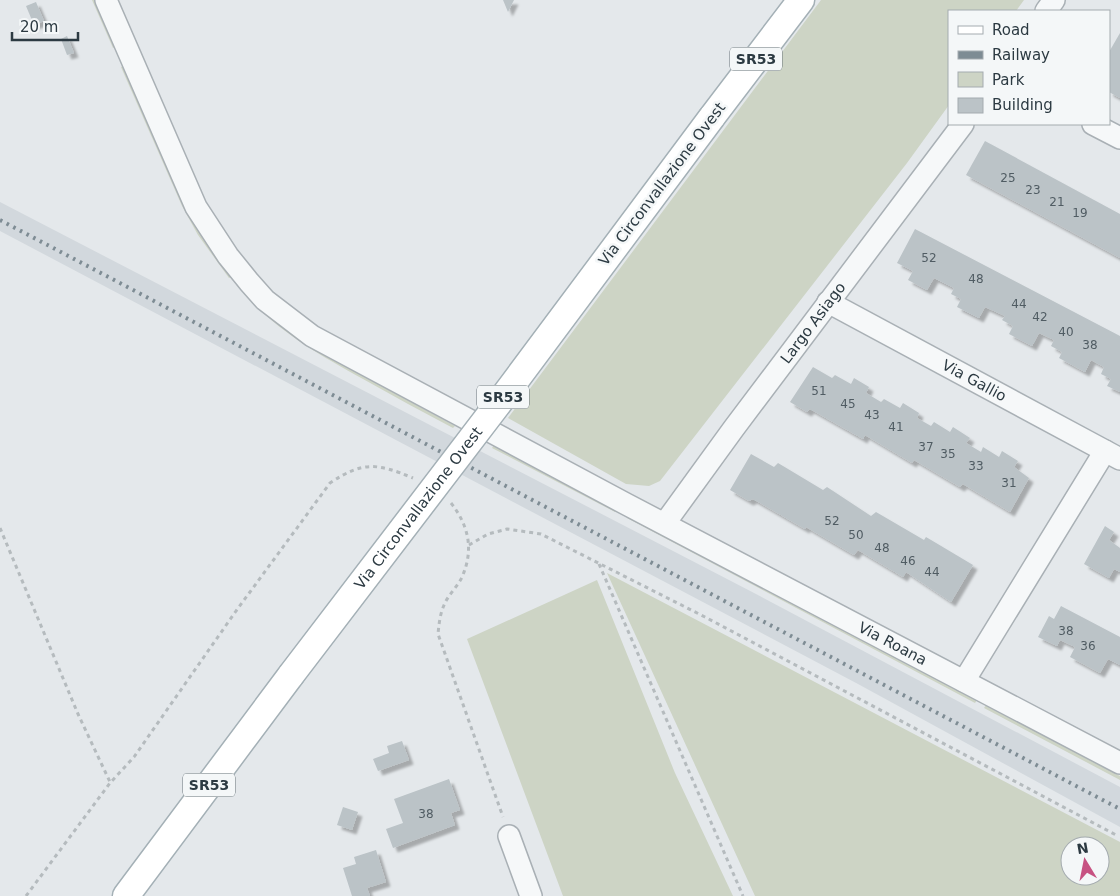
<svg xmlns="http://www.w3.org/2000/svg" width="1120" height="896" font-family="'DejaVu Sans',sans-serif">
  <style>
    .built { fill: #d2d8dd }
    .green { fill: #cdd4c5; fill-rule: evenodd }
    .building { fill: #bbc3c7; filter: url(#shadow) }
    .lines { fill: none; stroke-linecap: round; stroke-linejoin: round }
    .minor-casing { stroke: #a9b0b5; stroke-width: 24 }
    .major-casing { stroke: #a4b0b6; stroke-width: 29 }
    .path { stroke: #b5bbbe; stroke-width: 3; stroke-dasharray: 4 4; stroke-linecap: butt }
    .minor { stroke: #f6f8f9; stroke-width: 21 }
    .major { stroke: #fff; stroke-width: 26 }
    .rail { stroke: #7e8c94; stroke-width: 4; stroke-dasharray: 2.5 5; stroke-linecap: butt }
    .major-bridge-casing { stroke: #a4b0b6; stroke-width: 29; stroke-linecap: butt }
    .major-bridge { stroke: #fff; stroke-width: 26 }
    .labels { text-anchor: middle; dominant-baseline: central; stroke-width: 5; stroke-linejoin: round; paint-order: stroke }
    .number-label { font-size: 12px; fill: #505c63 }
    .shield { fill: #f4f7f8; stroke: #687379; stroke-width: 1 }
    .shield-label { font-size: 14px; font-weight: bold; fill: #2c3a42 }
    .street-label { font-size: 15px; fill: #2c3a42; stroke: #f4f7f8 }
  </style>
  <defs>
    <filter id="shadow"><feDropShadow dx="4.5" dy="4.5" stdDeviation="1" flood-color="#0004"/></filter>
  </defs>
  <rect width="100%" height="100%" fill="#e4e8eb"/>
  <polygon class="built" points="0,202 756,594 1120,787 1120,827 858,684 0,231"/>
  <g class="green">
    <polygon points="92,0 96,0 117,46 113,48"/>
    <polygon points="821,0 1024,0 1016,11 949,11 949,105 907,163 660,481 649,486 626,484 508,418"/>
    <polygon points="126,65 234,276 229,278 198,235 182,206 121,67"/>
    <path d="M252 299 315 349 455 426 453 428C423 412 393 396 363 379 320 355 285 336 251 301Z"/>
    <polygon points="494,445 616,510 615,512 492,448"/>
    <polygon points="628,516 977,700 975,703 627,518"/>
    <path d="M607 573 1120 842V896H755ZM1070 846H1100V876H1070Z"/>
    <polygon points="597,580 675,773 733,896 563,896 467,639"/>
    <polygon points="986,705 1120,776 1120,780 984,708"/>
  </g>
  <g class="building">
    <polygon points="503,0 514,0 508,12"/>
    <polygon points="36,2 44,21 34,25 26,6"/>
    <polygon points="1120,33 1120,98 1109,92 1109,52"/>
    <polygon points="67,36 74,53 67,55 61,39"/>
    <polygon points="985,141 1120,214 1120,258 966,175"/>
    <polygon points="915,229 1120,336 1120,392 1107,386 1111,379 1101,374 1104,367 1091,360 1085,372 1059,358 1062,352 1051,346 1054,340 1039,333 1032,346 1009,334 1013,326 1002,320 1005,316 985,307 979,318 957,307 961,299 951,294 954,288 934,278 927,290 908,280 913,271 897,263"/>
    <polygon points="813,367 832,378 835,375 851,384 854,378 869,387 866,393 881,402 884,399 900,408 903,403 919,413 917,418 931,426 934,422 950,432 953,427 970,438 966,443 981,452 983,447 999,457 1002,451 1018,461 1014,467 1029,478 1010,512 963,484 960,487 914,460 912,463 865,435 863,439 810,409 807,412 790,402"/>
    <polygon points="751,454 774,467 778,463 823,490 827,487 871,516 876,512 924,540 926,537 973,565 951,602 906,572 903,577 858,550 854,555 806,527 805,529 753,499 749,501 730,490"/>
    <polygon points="1105,526 1114,532 1109,540 1120,548 1120,572 1114,569 1109,578 1084,564"/>
    <polygon points="1061,606 1120,637 1120,665 1108,659 1100,673 1070,657 1075,647 1060,640 1057,646 1038,637 1049,616 1054,619"/>
    <polygon points="402,741 409,760 378,771 373,759 389,753 387,746"/>
    <polygon points="449,779 460,810 451,813 455,825 393,848 386,829 403,823 394,799"/>
    <polygon points="343,807 358,812 352,830 337,825"/>
    <polygon points="376,850 386,882 367,888 370,896 352,896 343,868 356,864 354,857"/>
  </g>
  <g class="lines">
    <g class="minor-casing">
      <g id="minor">
        <path id="s1" d="M106 0 196 207 228 256 249 282 265 300 312 336 626 504 1120 763"/>
        <polyline points="1046,11 1054,0"/>
        <polyline points="1093,124 1120,138"/>
        <path id="s2" d="M828 302 1120 459"/>
        <path id="s3" d="M665 523 734 428 963 124"/>
        <polyline points="964,681 1105,451"/>
        <polyline points="509,836 531,896"/>
      </g>
    </g>
    <g class="major-casing">
      <g id="major">
        <polyline points="712,117 801,0"/>
        <polyline points="126,896 291,675"/>
      </g>
    </g>
    <g class="path">
      <path d="M451 503C469 526 474 550 462 577 458 586 449 594 445 603 440 613 439 624 438 634L503 817"/>
      <polyline points="0,528 78,714 110,782"/>
      <polyline points="469,545 488,534 507,529 541,534 705,617 1116,835"/>
      <polyline points="599,564 743,896"/>
      <path d="M26 896 110 783 134 757 236 611 330 483C363 461 377 463 413 478"/>
    </g>
    <use href="#minor" class="minor"/>
    <use href="#major" class="major"/>
    <polyline class="rail" points="0,220 1120,809"/>
    <g class="major-bridge-casing">
      <g id="major-bridge">
        <path id="s4" d="M291 675 501 400 712 117"/>
      </g>
    </g>
    <use href="#major-bridge" class="major-bridge"/>
  </g>
  <g class="labels">
    <g class="number-label">
      <text x="1008" y="178">25</text>
      <text x="1033" y="190">23</text>
      <text x="1057" y="202">21</text>
      <text x="1080" y="213">19</text>
      <text x="929" y="258">52</text>
      <text x="976" y="279">48</text>
      <text x="1019" y="304">44</text>
      <text x="1040" y="317">42</text>
      <text x="1066" y="332">40</text>
      <text x="1090" y="345">38</text>
      <text x="819" y="391">51</text>
      <text x="848" y="404">45</text>
      <text x="872" y="415">43</text>
      <text x="896" y="427">41</text>
      <text x="926" y="447">37</text>
      <text x="948" y="454">35</text>
      <text x="976" y="466">33</text>
      <text x="1009" y="483">31</text>
      <text x="832" y="521">52</text>
      <text x="856" y="535">50</text>
      <text x="882" y="548">48</text>
      <text x="908" y="561">46</text>
      <text x="932" y="572">44</text>
      <text x="1066" y="631">38</text>
      <text x="1088" y="646">36</text>
      <text x="426" y="814">38</text>
    </g>
    <g class="shield">
      <rect x="730" y="47.5" width="52" height="23" rx="4"/>
      <rect x="477" y="385.5" width="52" height="23" rx="4"/>
      <rect x="183" y="773.5" width="52" height="23" rx="4"/>
    </g>
    <g class="shield-label">
      <text x="756" y="59">SR53</text>
      <text x="503" y="397">SR53</text>
      <text x="209" y="785">SR53</text>
    </g>
    <g class="street-label">
      <text transform="translate(662 184) rotate(-53)">Via Circonvallazione Ovest</text>
      <text stroke="none"><textPath href="#s3" startOffset="249">Largo Asiago</textPath></text>
      <text stroke="none"><textPath href="#s2" startOffset="166">Via Gallio</textPath></text>
      <text stroke="none"><textPath href="#s4" startOffset="210">Via Circonvallazione Ovest</textPath></text>
      <text stroke="none"><textPath href="#s1" startOffset="1058">Via Roana</textPath></text>
    </g>
  </g>
  <rect x="948" y="10" width="162" height="115" fill="#f4f7f8" stroke="#a4abaf"/>
  <rect x="958" y="26" width="25" height="8" fill="#ffffff" stroke="#a4abaf"/>
  <text x="992" y="35" font-size="15" fill="#2c3a42">Road</text>
  <rect x="958" y="51" width="25" height="8" fill="#7e8c94" stroke="#a4abaf"/>
  <text x="992" y="60" font-size="15" fill="#2c3a42">Railway</text>
  <rect x="958" y="72" width="25" height="15" fill="#cdd4c5" stroke="#a4abaf"/>
  <text x="992" y="85" font-size="15" fill="#2c3a42">Park</text>
  <rect x="958" y="98" width="25" height="15" fill="#bbc3c7" stroke="#a4abaf"/>
  <text x="992" y="110" font-size="15" fill="#2c3a42">Building</text>
  <g transform="translate(1085 861) rotate(350)"><circle r="24" fill="#f4f7f8" stroke="#a4abaf"/>
  <path d="M0-4L9 19L0 12L-9 19Z" fill="#c75282"/>
  <text y="-8" font-size="14" font-weight="bold" text-anchor="middle" fill="#2c3a42">N</text>
  </g>
  <path d="M12 32v8h66v-8" fill="none" stroke="#2c3a42" stroke-width="2.5"/>
  <text x="20" y="32" font-size="15" fill="#2c3a42" stroke="#f4f7f8" stroke-width="4" paint-order="stroke">20 m</text>
</svg>
